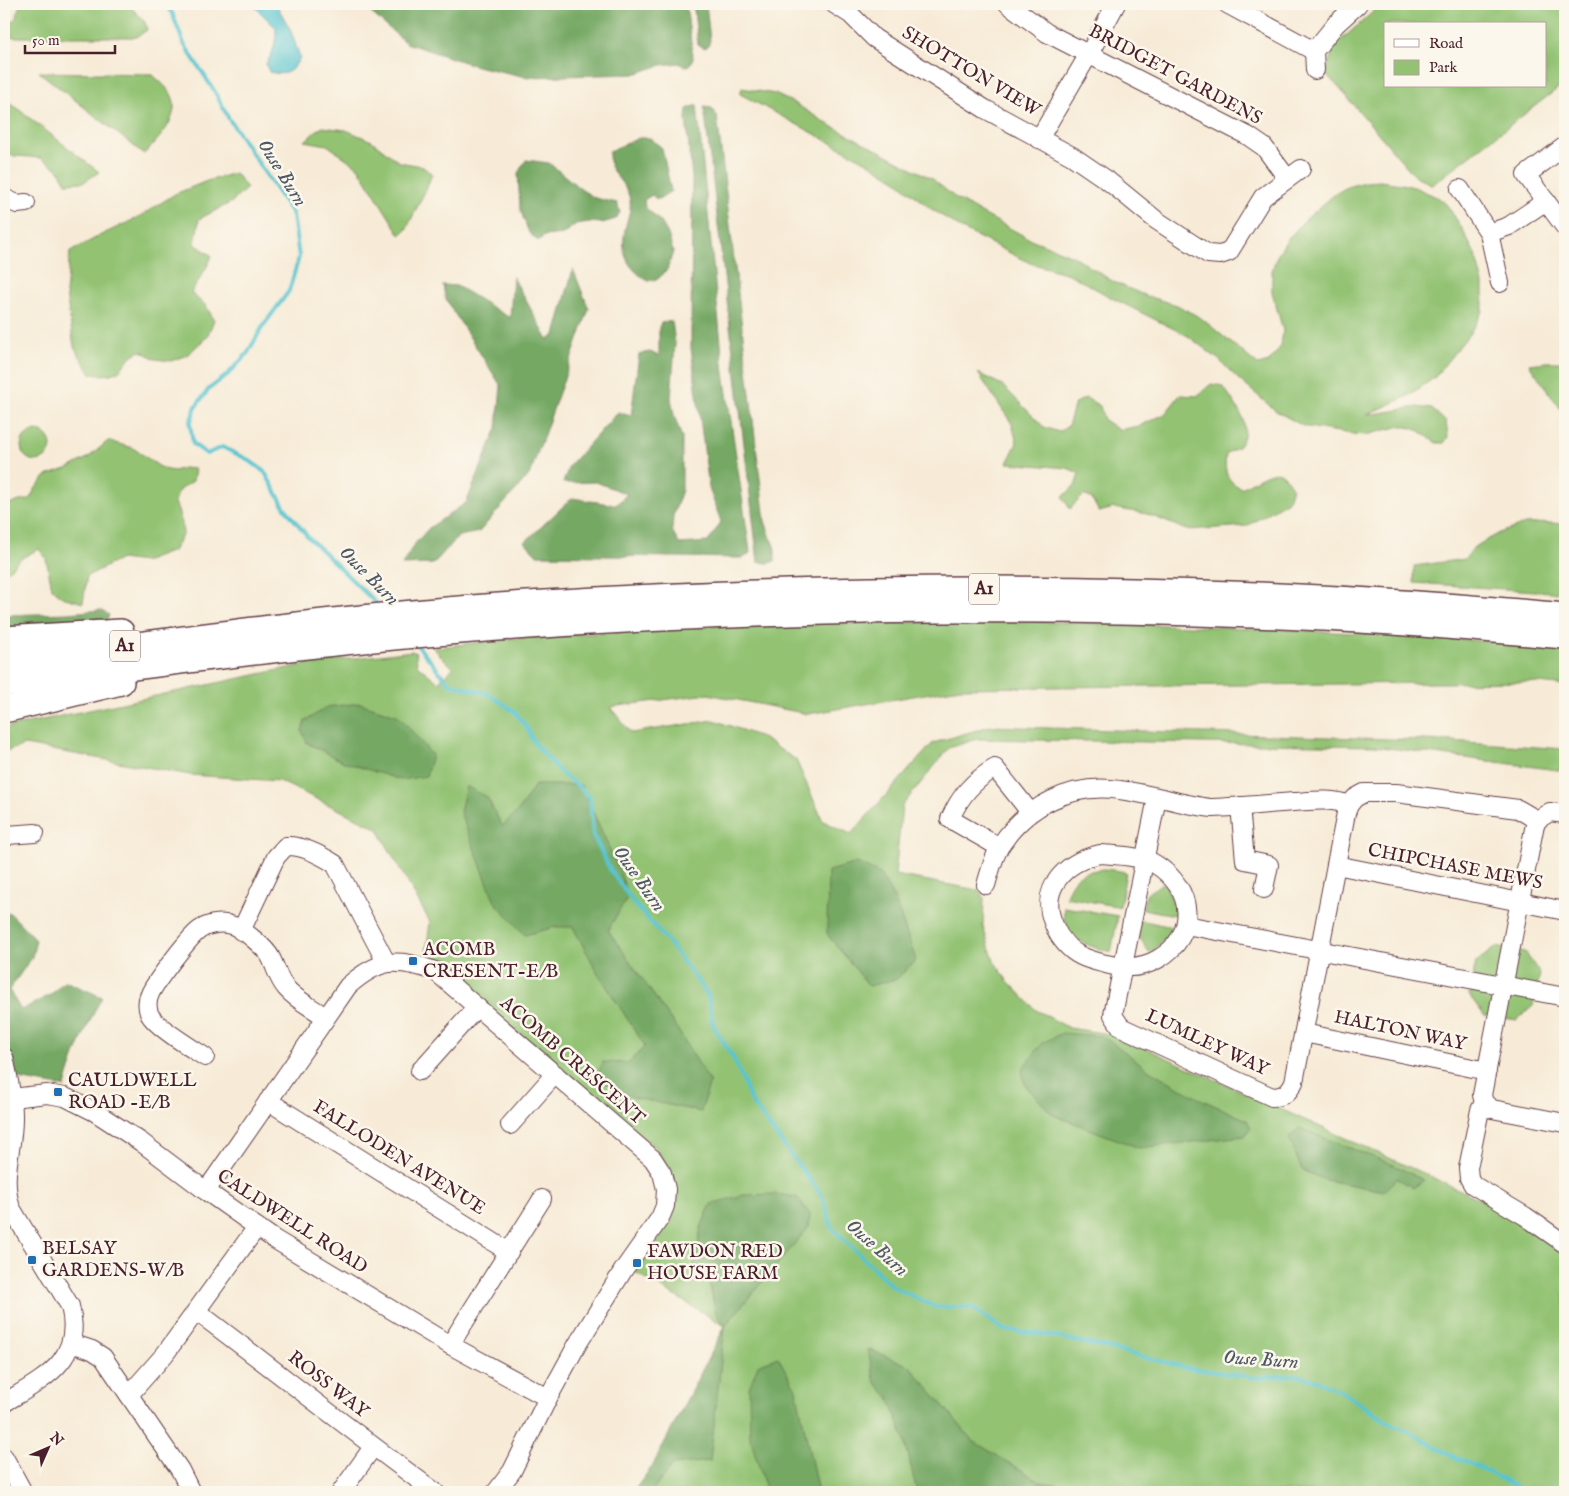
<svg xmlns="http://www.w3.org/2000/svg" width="1569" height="1496" font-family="'IM FELL English',serif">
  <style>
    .green { fill: #92c272; stroke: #6e704e; fill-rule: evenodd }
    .forest { fill: #75a864; stroke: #606448 }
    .water { fill: #58c5d0; stroke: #51727e }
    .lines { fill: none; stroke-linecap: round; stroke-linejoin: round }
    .stream { stroke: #58c5d0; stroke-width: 4 }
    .minor-casing { stroke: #643e45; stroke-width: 20 }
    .highway-casing { stroke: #643e45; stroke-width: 28 }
    .minor { stroke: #fff; stroke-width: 18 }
    .highway { stroke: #fff; stroke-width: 25 }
    .poi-dot { fill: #1f6fb2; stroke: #fbf7ec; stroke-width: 2 }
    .labels { text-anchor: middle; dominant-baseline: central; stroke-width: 5; stroke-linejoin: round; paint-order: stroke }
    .shield { fill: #fbf7ec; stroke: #7f6065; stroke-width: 1 }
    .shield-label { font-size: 18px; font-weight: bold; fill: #4a1f2b }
    .street-label { font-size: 19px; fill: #4a1f2b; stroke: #fbf7ec }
    .poi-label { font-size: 19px; fill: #4a1f2b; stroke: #fbf7ec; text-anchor: start }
    .water-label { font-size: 20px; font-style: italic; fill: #4f5965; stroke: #fbf7ec }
  </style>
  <rect width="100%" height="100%" fill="#fbf7ec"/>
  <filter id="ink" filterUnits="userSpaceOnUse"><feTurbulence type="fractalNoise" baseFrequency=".02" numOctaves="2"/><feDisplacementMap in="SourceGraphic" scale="10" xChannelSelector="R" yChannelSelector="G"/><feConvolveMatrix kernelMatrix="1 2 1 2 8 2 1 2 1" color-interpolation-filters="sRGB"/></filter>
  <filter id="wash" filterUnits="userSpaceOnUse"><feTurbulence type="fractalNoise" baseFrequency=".0096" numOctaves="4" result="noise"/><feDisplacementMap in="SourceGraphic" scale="20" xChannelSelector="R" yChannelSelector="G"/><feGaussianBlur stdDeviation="1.12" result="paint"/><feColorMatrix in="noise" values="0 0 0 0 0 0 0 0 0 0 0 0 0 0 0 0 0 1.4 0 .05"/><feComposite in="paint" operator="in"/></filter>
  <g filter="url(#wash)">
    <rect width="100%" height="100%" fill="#f7ebd7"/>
    <g class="green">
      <polygon points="20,4 128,4 145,22 147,30 137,37 4,37 4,28 16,18"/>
      <path d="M1382 4H1565V83L1432 185 1414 175 1334 82 1326 75 1333 47ZM1385 24H1545V86H1385Z"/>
      <path d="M39 72 152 74C158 80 167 87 171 94 183 115 158 140 144 154Z"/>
      <polygon points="742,88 775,94 796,104 826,123 931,178 957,199 981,213 1028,238 1073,256 1114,282 1146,296 1177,305 1201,318 1258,365 1269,362 1281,346 1283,330 1272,292 1272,271 1276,258 1286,241 1304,221 1335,194 1349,186 1366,182 1380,181 1401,184 1414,187 1439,198 1447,205 1460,225 1475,254 1483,284 1483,311 1470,333 1434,378 1408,396 1367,415 1417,407 1432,409 1446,422 1448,437 1444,443 1436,443 1420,431 1412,428 1401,426 1366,435 1351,434 1303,426 1276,411 1237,378 1218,359 1188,336 1112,298 1069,274 1030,263 962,229 930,208 897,181 867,162 740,94"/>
      <polygon points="4,98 99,172 84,182 66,183 58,169 41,158 4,155"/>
      <polygon points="323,127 346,130 372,141 399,162 422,166 432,174 427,187 406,230 400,235 358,167 327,145 305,141 317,130"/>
      <path d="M235 173 247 188 232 202 199 219 195 244 212 256 205 270 191 293 206 306 214 320 207 337 187 355 171 361 155 359 142 351C127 354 128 364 118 371 110 376 100 375 91 374L74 347 66 293 70 252 99 236 139 217 175 194 207 181Z"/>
      <polygon points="1547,362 1565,362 1565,415 1529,364"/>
      <path d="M978 373 1002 385 1044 427 1059 432 1068 426 1075 403 1086 398 1100 406 1104 420 1119 430 1139 426 1165 414 1180 395 1197 396 1211 384 1223 386C1234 403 1255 426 1239 446 1236 449 1230 451 1226 454 1224 470 1226 481 1241 488 1251 484 1272 467 1282 474 1286 477 1290 484 1292 487L1288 501 1247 526 1187 530 1147 514 1114 508 1099 512 1092 499 1084 495 1070 509 1063 497 1076 484 1079 473 1067 468 1007 463 1017 443 1012 424Z"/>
      <circle cx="36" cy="446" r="15"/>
      <polygon points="108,441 133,448 163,469 174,471 183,468 195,469 193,481 179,490 175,502 182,523 183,534 173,551 144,562 121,559 87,576 83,603 62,597 52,588 46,559 39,549 20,559 4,575 4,506 23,500 29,500 35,489 46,476 69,468 89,457"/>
      <polygon points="1551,523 1565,524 1565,593 1414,583 1414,566 1465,559 1474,547 1500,533 1525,524"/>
      <path d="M1014 621C1198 625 1382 632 1565 647V686L1531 682 960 688 808 714 708 694 610 707 631 733 714 720 761 737 796 760 823 821 851 834 933 743 990 726 1452 741 1565 749V771L1373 746 977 739 949 748 902 806 895 875 978 890 984 898 983 927 994 961 1007 980 1036 1010 1069 1028 1116 1035 1487 1202 1565 1252V1492H652L672 1465 725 1326 635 1272 672 1220 676 1204 674 1187 667 1166 654 1147 434 963 425 960 430 922 377 828 279 781 190 775 25 745 4 752V728L307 664 412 651 416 653 417 665 438 682 453 668 433 648 506 639 747 624Z"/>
      <path d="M1105 869 1126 872 1120 907 1066 897C1072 875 1083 871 1105 869Z"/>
      <polygon points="1163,883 1166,885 1176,910 1175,915 1143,909 1146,894"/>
      <path d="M1064 907 1118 916 1111 952C1084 945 1061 939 1064 907Z"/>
      <polygon points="1140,920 1172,927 1171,932 1153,951 1149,952 1138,935"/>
      <polygon points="1496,947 1525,952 1540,974 1533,1006 1517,1020 1484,1015 1469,995 1476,962"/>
    </g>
    <g class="forest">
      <polygon points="365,4 686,4 693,58 692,62 688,66 684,66 679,63 662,65 634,74 527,77 476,66 406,43 368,10"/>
      <polygon points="693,4 706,4 710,40 708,46 704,48 698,44"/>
      <polygon points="697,105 724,373 750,552 748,555 743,558 537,555 525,542 572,498 616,505 627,494 596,482 563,483 569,466 618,412 631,416 639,354 650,352 659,356 659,327 661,323 672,321 675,344 671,398 674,415 682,438 682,490 673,516 672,530 679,544 708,542 721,522 709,488 691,348 692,177 686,119 687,109"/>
      <polygon points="704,107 712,108 717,116 765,521 775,549 775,561 768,563 758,562"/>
      <path d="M639 138H650L662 148 671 191 657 200 652 195 644 200 645 207 661 222 668 234 673 252 667 270 658 279 648 281C628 268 620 255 625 230 627 217 633 209 629 196 626 185 615 177 611 167 609 162 609 156 609 151Z"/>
      <polygon points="526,160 549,163 582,190 595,198 617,203 620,212 616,219 602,223 589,222 576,224 563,234 544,236 538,241 529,233 520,209 518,173"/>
      <polygon points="573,269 589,309 530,474 479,532 459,536 433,564 402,565 413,546 429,528 466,503 497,428 501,386 453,311 445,297 443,285 457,286 510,318 513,277 548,340 555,335"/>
      <polygon points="101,610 109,615 106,624 4,633 4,615 68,613"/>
      <polygon points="360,703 399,716 432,755 426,776 401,780 344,762 307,743 302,731 305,721 327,707"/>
      <polygon points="535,785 581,785 620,872 628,896 608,930 676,1027 710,1082 701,1112 632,1097 596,1077 603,1062 629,1063 645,1046 599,975 573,927 555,927 525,935 495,902 460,812 466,786 487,797 502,826 519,810"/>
      <polygon points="857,863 880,874 895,900 916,960 897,979 869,986 827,934 828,871"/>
      <path d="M10 913 36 940 32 957 9 990 21 1010 50 995 65 981 102 997C87 1026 73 1055 65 1087L18 1079 4 1033V914Z"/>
      <polygon points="1062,1033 1100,1036 1113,1043 1149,1070 1198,1098 1247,1120 1251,1128 1245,1136 1139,1148 1053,1115 1025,1085 1022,1069 1042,1043"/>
      <polygon points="1299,1128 1394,1165 1424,1180 1413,1188 1397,1178 1384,1191 1325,1180 1302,1170 1289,1138"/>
      <polygon points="776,1194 797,1197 810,1214 809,1227 725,1326 710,1461 672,1465 652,1492 633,1492 653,1465 725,1326 716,1313 708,1277 694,1266 701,1227 711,1204 743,1195"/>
      <polygon points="868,1349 910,1366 973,1441 1041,1482 1109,1492 917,1492 904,1438 889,1397 875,1383"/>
      <polygon points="778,1357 796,1389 818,1492 767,1492 750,1438 749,1388 758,1365"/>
    </g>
    <path class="water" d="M252 4H276L290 29 300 57C292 73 286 76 269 72L266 64C274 52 276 42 276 28Z"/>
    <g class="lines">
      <g class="stream">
        <polyline points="165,4 172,13 184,44 215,92 229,119 293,215 299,257 289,291 263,326 247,354 227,375 209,389 196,406 190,423 193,444 207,454 222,447 247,459 264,471 285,508 308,537 379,606"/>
        <polyline points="417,645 449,683 489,694 515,712 527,728 535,744 562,774 577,785 590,798 593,835 611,871 634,903 669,943 708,995 713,1025 735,1061 752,1103 822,1196 832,1228 892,1286 935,1307 971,1307 1004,1330 1048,1335 1104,1347 1188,1368 1257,1378 1295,1375 1317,1380 1342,1392 1394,1426 1407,1430 1454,1457 1474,1465 1527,1492"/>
      </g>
    </g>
  </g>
  <g filter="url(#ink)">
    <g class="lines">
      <g class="minor-casing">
        <g id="minor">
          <polyline points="834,4 850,14 874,38 985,109 1072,156 1107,180 1156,220 1208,254 1220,255 1229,252 1263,197 1301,169"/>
          <polyline points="1008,4 1047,33 1248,136 1264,147 1287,178"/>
          <polyline points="1227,4 1314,51"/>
          <polyline points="1315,70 1314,51 1336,24 1358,4"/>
          <polyline points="1039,139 1089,54 1116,4"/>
          <polyline points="1565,146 1526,175 1565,227"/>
          <polyline points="1460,189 1489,233 1500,283"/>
          <polyline points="4,198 17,204 26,203"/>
          <polyline points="1489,233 1509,226 1546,201"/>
          <path d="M1157 798 1113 1015 1121 1027 1272 1097C1284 1097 1289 1092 1294 1082L1346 813 1349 805"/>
          <polyline points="1240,806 1245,860 1269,865 1264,889"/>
          <polyline points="1537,820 1534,829 1482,1095 1484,1103 1480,1110 1468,1168 1469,1178 1473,1185 1525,1216 1565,1244"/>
          <polyline points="4,839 7,835 35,833"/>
          <path d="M999 847 950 819C960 796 973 781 995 768L1030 812"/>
          <path d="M1100 854C1115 855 1142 856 1155 864 1194 888 1199 935 1158 959 1141 969 1124 969 1106 964 1098 962 1089 960 1081 956 1069 950 1059 938 1054 925 1038 889 1065 862 1100 854Z"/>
          <polyline points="1336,865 1565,911"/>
          <path d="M986 885C990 872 993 858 1000 846 1026 806 1072 782 1120 790 1143 793 1165 799 1187 804 1195 805 1205 808 1213 808 1240 807 1266 804 1293 802 1312 801 1331 798 1349 805L1355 798 1364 793H1396L1518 809 1537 820 1550 812 1565 814"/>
          <polyline points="1186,925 1565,997"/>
          <path d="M241 931 276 857 286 846C303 845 321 855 335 864L386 962"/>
          <polyline points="1304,1033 1487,1071"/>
          <path d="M4 1057C8 1076 13 1096 13 1115 14 1149 0 1174 11 1208L70 1306C84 1361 43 1379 4 1403"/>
          <path d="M205 1057C193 1049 153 1025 149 1013 147 1007 147 1000 150 994 154 984 191 934 201 929 210 923 224 922 234 926 244 930 266 948 271 958 276 968 278 979 286 988 296 1000 313 1008 325 1017"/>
          <polyline points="420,1071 477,1007"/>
          <polyline points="12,1098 47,1094 65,1097 95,1112 141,1142 206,1191 274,1239 450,1345 548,1398"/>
          <polyline points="268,1101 509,1252"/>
          <polyline points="1484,1103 1492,1109 1565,1123"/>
          <polyline points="510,1125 555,1074"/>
          <path d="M206 1191 348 986C380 958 396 958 435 971L653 1159 662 1173 666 1189 665 1206 660 1218 624 1269 577 1345 548 1398 512 1471 496 1492"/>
          <path d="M196 1311C276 1371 354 1433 435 1492"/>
          <polyline points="71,1343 92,1350 103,1357 180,1470 191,1492"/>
          <polyline points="450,1345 542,1199"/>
          <polyline points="129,1395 165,1354 257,1227"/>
          <polyline points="4,1457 23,1492"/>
          <polyline points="341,1492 373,1447"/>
        </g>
      </g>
      <g class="highway-casing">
        <g id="highway">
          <polyline points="4,639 121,632"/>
          <path d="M4 663C178 639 352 615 528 604 873 582 1220 583 1565 616"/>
          <path d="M4 684C178 661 352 638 528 626 815 606 1105 604 1393 622 1450 626 1508 631 1565 636"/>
          <polyline points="4,710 121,682"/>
        </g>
      </g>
      <use href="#minor" class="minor"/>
      <use href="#highway" class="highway"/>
    </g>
  </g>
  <g class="poi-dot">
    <rect x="408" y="956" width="10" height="10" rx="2.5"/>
    <rect x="53" y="1087" width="10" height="10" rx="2.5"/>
    <rect x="27" y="1255" width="10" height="10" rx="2.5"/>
    <rect x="632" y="1258" width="10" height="10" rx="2.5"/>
  </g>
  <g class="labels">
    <g class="shield">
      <rect x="969" y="573.5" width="30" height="31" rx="4"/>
      <rect x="110" y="630.5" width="30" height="31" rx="4"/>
    </g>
    <g class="shield-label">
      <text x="984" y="589">A1</text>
      <text x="125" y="646">A1</text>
    </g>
    <g class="street-label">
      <text transform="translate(971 72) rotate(31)">SHOTTON VIEW</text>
      <text transform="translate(1175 75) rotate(28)">BRIDGET GARDENS</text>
      <text transform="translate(1455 867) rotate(11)">CHIPCHASE MEWS</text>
      <text transform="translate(1400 1031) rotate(12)">HALTON WAY</text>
      <text transform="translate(1207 1043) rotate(25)">LUMLEY WAY</text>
      <text transform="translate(572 1061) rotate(41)">ACOMB CRESCENT</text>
      <text transform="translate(399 1158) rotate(32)">FALLODEN AVENUE</text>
      <text transform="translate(292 1222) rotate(33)">CALDWELL ROAD</text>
      <text transform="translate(328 1385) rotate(38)">ROSS WAY</text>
    </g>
    <g class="poi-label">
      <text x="423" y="950">ACOMB<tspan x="423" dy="22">CRESENT-E/B</tspan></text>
      <text x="68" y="1081">CAULDWELL<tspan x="68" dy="22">ROAD -E/B</tspan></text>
      <text x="42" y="1249">BELSAY<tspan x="42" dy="22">GARDENS-W/B</tspan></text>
      <text x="647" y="1252">FAWDON RED<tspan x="647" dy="22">HOUSE FARM</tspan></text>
    </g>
    <g class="water-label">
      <text transform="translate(282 173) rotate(58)">Ouse Burn</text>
      <text transform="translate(369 576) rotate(45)">Ouse Burn</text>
      <text transform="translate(639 879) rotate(55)">Ouse Burn</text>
      <text transform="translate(877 1248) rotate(42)">Ouse Burn</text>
      <text transform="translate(1261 1360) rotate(4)">Ouse Burn</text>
    </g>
  </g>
  <rect width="1569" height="1496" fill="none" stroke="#fbf7ec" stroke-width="20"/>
  <rect x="1384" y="22" width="162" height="65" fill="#fbf7ec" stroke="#b4a19f"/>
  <rect x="1394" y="39" width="25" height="8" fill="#ffffff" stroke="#b4a19f"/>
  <text x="1429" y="48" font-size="15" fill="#4a1f2b">Road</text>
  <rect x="1394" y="60" width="25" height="15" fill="#92c272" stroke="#b4a19f"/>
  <text x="1429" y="72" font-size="15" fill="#4a1f2b">Park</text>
  <g transform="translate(48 1448) rotate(45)" stroke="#fbf7ec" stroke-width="4" paint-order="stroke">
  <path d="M0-4L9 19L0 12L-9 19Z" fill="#4a1f2b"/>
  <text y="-8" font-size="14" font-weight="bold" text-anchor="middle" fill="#4a1f2b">N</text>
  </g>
  <path d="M25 45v8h90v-8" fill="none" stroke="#4a1f2b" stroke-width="2.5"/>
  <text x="32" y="45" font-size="15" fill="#4a1f2b" stroke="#fbf7ec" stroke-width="4" paint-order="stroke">50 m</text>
</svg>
